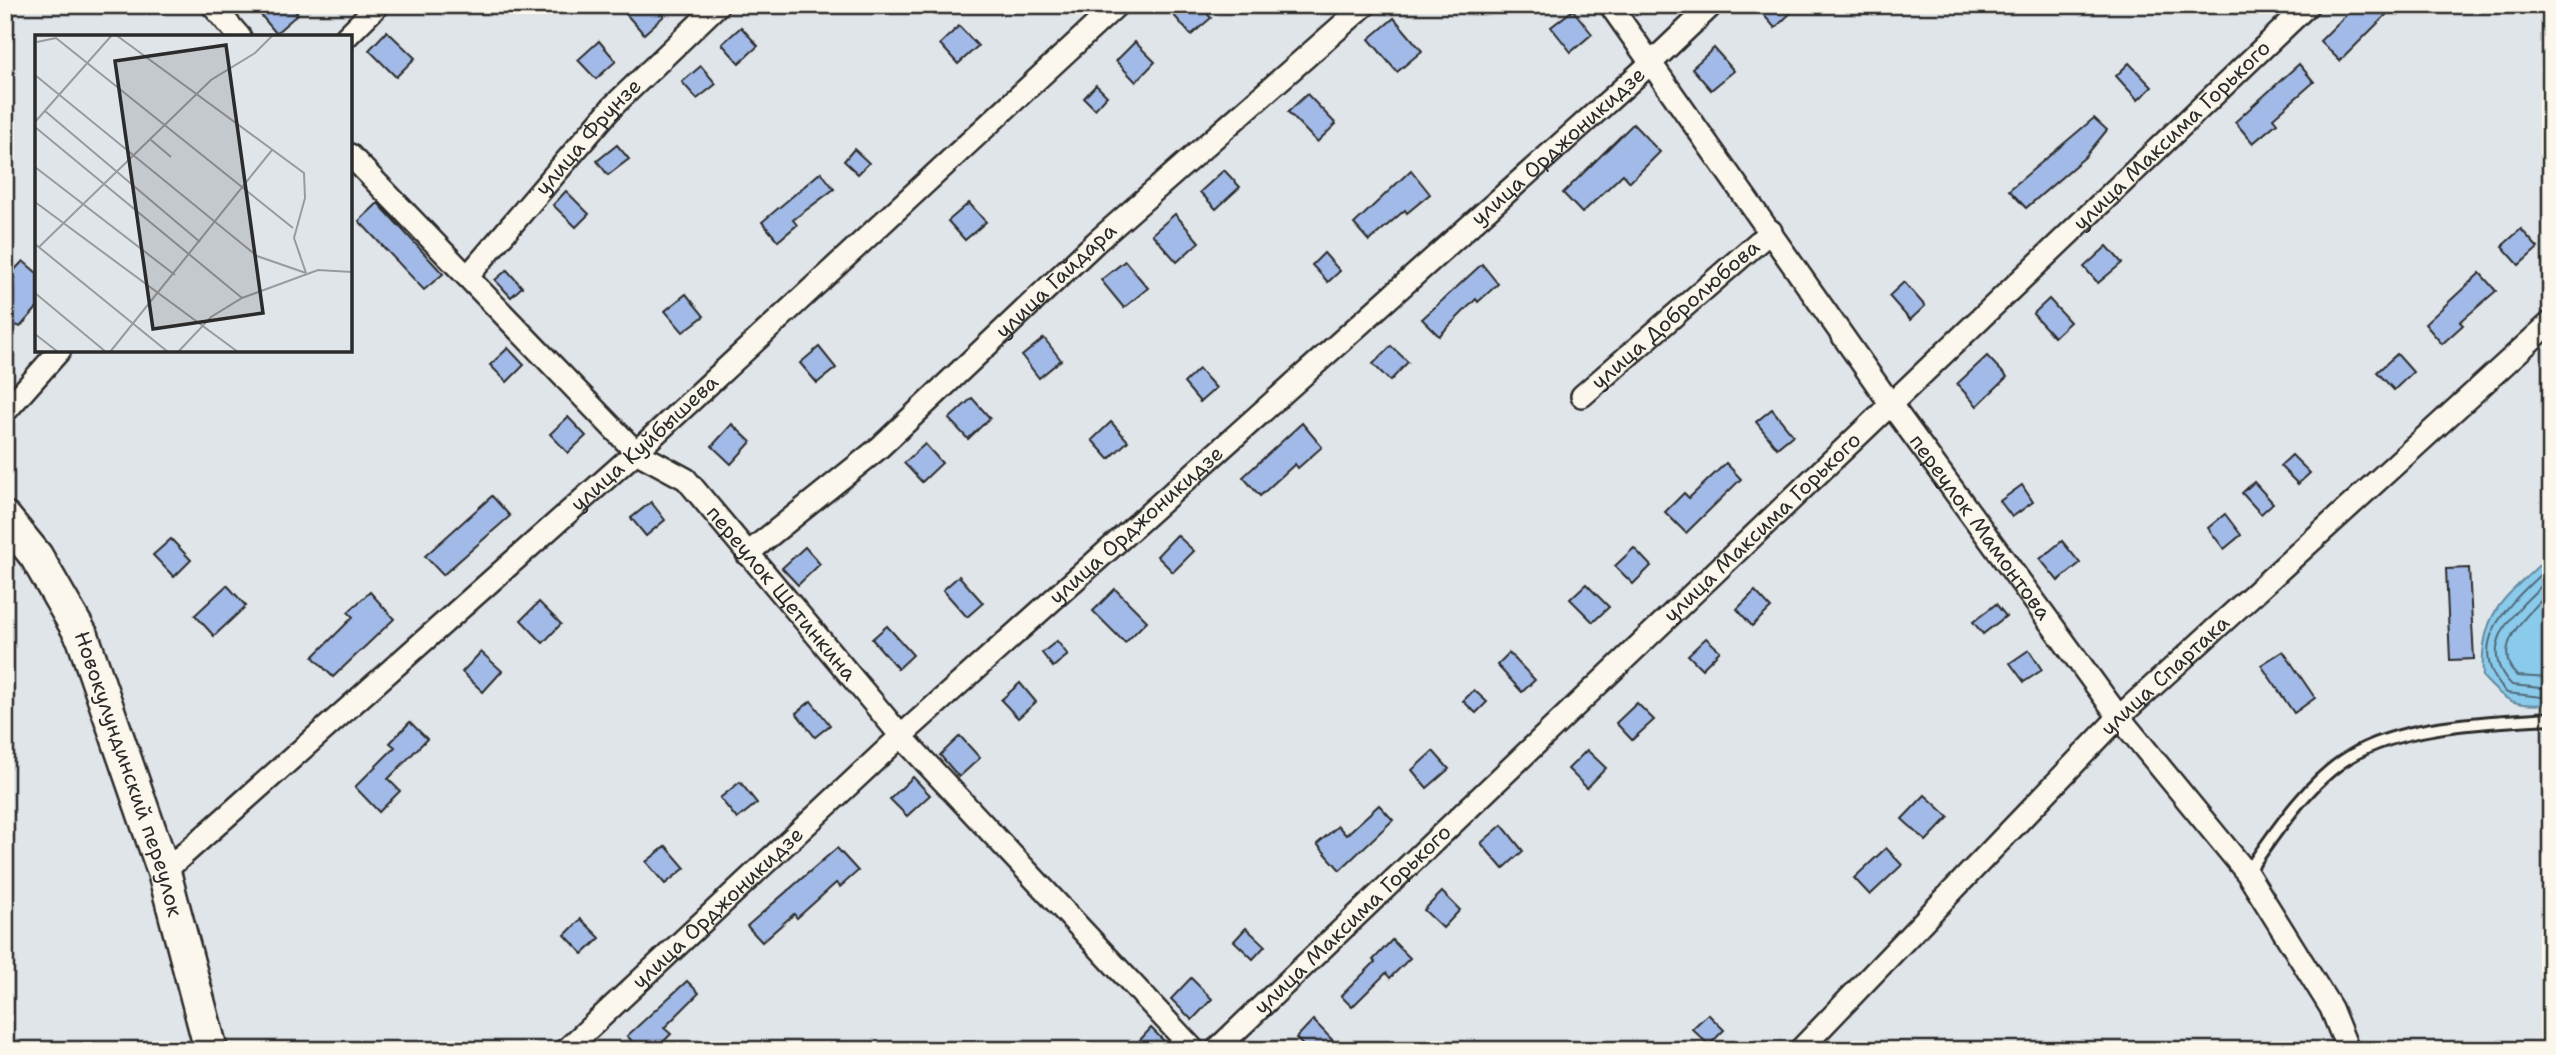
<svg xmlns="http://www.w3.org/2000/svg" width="2556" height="1055" font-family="'Shantell Sans',sans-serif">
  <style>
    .water { fill: #8acaeb; stroke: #648a9e; stroke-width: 2 }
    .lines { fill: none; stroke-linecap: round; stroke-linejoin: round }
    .shore { stroke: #516b78; stroke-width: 2 }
    .building { fill: #a1bae7; stroke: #2b2b2b; stroke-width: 2 }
    .lane-casing { stroke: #2b2b2b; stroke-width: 16 }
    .street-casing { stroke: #2b2b2b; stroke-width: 26 }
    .secondary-casing { stroke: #2b2b2b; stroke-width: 37 }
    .lane { stroke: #fbf7ec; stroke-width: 10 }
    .street { stroke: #fbf7ec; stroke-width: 21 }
    .secondary { stroke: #fbf7ec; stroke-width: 32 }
    .labels { text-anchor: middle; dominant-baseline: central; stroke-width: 6; stroke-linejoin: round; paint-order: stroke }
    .street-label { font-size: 21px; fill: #2b2b2b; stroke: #fbf7ec }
    .inset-road { fill: none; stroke: #989b9e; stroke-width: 2 }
    .view { fill: #2b2b2b; fill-opacity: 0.15; stroke: #2b2b2b; stroke-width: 3.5 }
    .inset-edge { fill: none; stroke: #2b2b2b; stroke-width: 3.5 }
  </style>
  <rect width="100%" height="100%" fill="#e0e5ea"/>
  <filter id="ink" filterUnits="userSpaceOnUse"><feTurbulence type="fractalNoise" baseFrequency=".0143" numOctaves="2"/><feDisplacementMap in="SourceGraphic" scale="14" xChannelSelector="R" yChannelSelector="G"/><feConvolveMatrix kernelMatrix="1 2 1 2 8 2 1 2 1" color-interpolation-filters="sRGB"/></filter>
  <g filter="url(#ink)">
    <path class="water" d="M2551 554V704C2514 707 2507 703 2483 677 2479 609 2506 598 2551 554Z"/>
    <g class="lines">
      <g class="shore">
        <path d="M2551 564C2515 600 2458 642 2507 693L2551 698"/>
        <path d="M2551 577C2522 605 2471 644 2512 685L2551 689"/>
        <path d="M2551 591C2530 612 2488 646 2517 676L2551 678"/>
      </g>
    </g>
    <g class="building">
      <polygon points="270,5 290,5 298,14 276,33 260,14"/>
      <polygon points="634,5 655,5 664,16 644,34 625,13"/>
      <polygon points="1165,5 1200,5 1211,18 1191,35"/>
      <polygon points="1755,5 1799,5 1775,28"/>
      <polygon points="2356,5 2396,5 2340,61 2320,41"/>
      <polygon points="1573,10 1592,34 1571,52 1551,27"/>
      <polygon points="1394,18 1422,51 1397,72 1369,39"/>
      <polygon points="959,26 978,46 958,64 940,44"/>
      <polygon points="741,27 758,46 739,63 722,44"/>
      <polygon points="387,31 415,58 396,77 369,50"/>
      <polygon points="599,41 616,61 596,79 578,60"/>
      <polygon points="1135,42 1155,62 1136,82 1116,61"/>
      <polygon points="1714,48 1734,71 1711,90 1692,68"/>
      <polygon points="2129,63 2152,87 2138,100 2116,76"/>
      <polygon points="2299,64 2314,82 2273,118 2277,123 2253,143 2235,122"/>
      <polygon points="701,66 716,84 697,99 682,82"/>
      <polygon points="1096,85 1107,96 1095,109 1084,98"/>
      <polygon points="1307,94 1336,124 1317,142 1288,112"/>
      <polygon points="2094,118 2107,130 2085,157 2026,208 2009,190"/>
      <polygon points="1633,124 1660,152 1630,182 1623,174 1582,213 1563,193"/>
      <polygon points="617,145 629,159 608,175 597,161"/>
      <polygon points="854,149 869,163 858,174 844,161"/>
      <polygon points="1224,170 1240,187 1216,209 1200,192"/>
      <polygon points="1411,170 1430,194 1407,213 1405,210 1369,241 1354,224"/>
      <polygon points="821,172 834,189 793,220 797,225 778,241 762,222"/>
      <polygon points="566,191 589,214 576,227 553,205"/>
      <polygon points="378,203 443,274 424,290 359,221"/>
      <polygon points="969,203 986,222 965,240 948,221"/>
      <polygon points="1175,214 1199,242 1177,262 1152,234"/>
      <polygon points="2521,229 2538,248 2519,265 2502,246"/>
      <polygon points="2107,246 2122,263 2098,283 2084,267"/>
      <polygon points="1324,253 1340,271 1328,282 1312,265"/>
      <polygon points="23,261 37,273 37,308 20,327 17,325 5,340 5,280"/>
      <polygon points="1125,261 1148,288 1124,308 1101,280"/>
      <polygon points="1482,264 1498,284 1478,302 1476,299 1439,336 1422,319"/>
      <polygon points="507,270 522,287 511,297 495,280"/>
      <polygon points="2480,273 2496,291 2460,322 2463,325 2442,344 2425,324"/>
      <polygon points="1904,282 1925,306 1910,320 1889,296"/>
      <polygon points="686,294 704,316 683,332 665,311"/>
      <polygon points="2049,299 2070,322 2054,337 2033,314"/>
      <polygon points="1044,338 1061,360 1039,378 1022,356"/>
      <polygon points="1391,346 1408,362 1390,381 1373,364"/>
      <polygon points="819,347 836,368 817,383 800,363"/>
      <polygon points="508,348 524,365 507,382 490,365"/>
      <polygon points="2397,354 2413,372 2394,390 2377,372"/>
      <polygon points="1987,356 2007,377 1977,406 1957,384"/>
      <polygon points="1199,369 1216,388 1200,402 1184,383"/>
      <polygon points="972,398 990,418 968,439 949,419"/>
      <polygon points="1772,409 1793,435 1777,448 1756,422"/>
      <polygon points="568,417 586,436 568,453 550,434"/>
      <polygon points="1111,422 1128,441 1109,459 1092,440"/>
      <polygon points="1302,423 1322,447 1298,468 1295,464 1260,496 1243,477"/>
      <polygon points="732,424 751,442 731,464 712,446"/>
      <polygon points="925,444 942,463 922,482 904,463"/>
      <polygon points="2292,455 2310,473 2298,484 2280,466"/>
      <polygon points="1726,463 1741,479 1686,533 1665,512 1684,493 1689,498"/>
      <polygon points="2254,482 2273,503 2261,514 2242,493"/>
      <polygon points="2022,485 2033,502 2012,517 2000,501"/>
      <polygon points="492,496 510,516 443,575 425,556"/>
      <polygon points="651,502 665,520 646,536 631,518"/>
      <polygon points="2225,514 2241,535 2224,549 2208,528"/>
      <polygon points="1177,535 1194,551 1173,572 1157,556"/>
      <polygon points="171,539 191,560 174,577 153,555"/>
      <polygon points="2062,541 2080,563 2058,581 2040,559"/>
      <polygon points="805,547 820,564 798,585 782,568"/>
      <polygon points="1634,548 1651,566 1633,584 1615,566"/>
      <polygon points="2469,568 2474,659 2450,660 2446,569"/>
      <polygon points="959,576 983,603 967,617 943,590"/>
      <polygon points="1586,584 1609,607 1593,622 1570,599"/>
      <polygon points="227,585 246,606 214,636 195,615"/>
      <polygon points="1115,589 1147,621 1125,643 1093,611"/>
      <polygon points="1755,591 1771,608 1752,626 1737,609"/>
      <polygon points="370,592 394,619 333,677 313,657 353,617 348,612"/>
      <polygon points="539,602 561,624 543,643 521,620"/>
      <polygon points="1996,604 2006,616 1983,634 1973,622"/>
      <polygon points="887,626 913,655 898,669 872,639"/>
      <polygon points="1706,638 1720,651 1702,669 1688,655"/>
      <polygon points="1057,641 1068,655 1053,667 1042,653"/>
      <polygon points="2029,650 2042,670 2024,682 2010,663"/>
      <polygon points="2283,651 2315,698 2294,713 2261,665"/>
      <polygon points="481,652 502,671 483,692 462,672"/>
      <polygon points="1509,653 1535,680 1522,692 1497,665"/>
      <polygon points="1020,683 1036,702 1018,718 1001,700"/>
      <polygon points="1474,690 1487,702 1476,713 1463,701"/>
      <polygon points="811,701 830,725 815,737 796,713"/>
      <polygon points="1637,703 1654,720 1632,740 1616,723"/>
      <polygon points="410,722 427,739 388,779 400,791 379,812 355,787 395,747 390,743"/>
      <polygon points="960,736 980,758 959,777 940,755"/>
      <polygon points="1587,750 1606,768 1587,788 1568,769"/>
      <polygon points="1433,751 1449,769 1427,788 1412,770"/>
      <polygon points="913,777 930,795 907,816 890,799"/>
      <polygon points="740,782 757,803 737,819 720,798"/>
      <polygon points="1925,795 1949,817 1926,841 1902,819"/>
      <polygon points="1379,805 1393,820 1340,870 1317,844 1338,826 1346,835"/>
      <polygon points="1502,825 1523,851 1503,869 1481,843"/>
      <polygon points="666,846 685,868 665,884 646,862"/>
      <polygon points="837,848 858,871 840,887 836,883 797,918 794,914 762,942 747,926"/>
      <polygon points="1886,848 1902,865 1870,895 1854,878"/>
      <polygon points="1442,892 1460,910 1443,928 1424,910"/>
      <polygon points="581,919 600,938 583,954 565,935"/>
      <polygon points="1246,928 1265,946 1253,959 1234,941"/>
      <polygon points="1392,940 1410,958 1390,978 1386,973 1352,1007 1341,996 1375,962 1373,960"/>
      <polygon points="1191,978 1212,999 1192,1020 1171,999"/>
      <polygon points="687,981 699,993 664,1028 671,1034 655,1050 641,1050 627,1036"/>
      <polygon points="1708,1014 1724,1030 1709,1045 1692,1029"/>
      <polygon points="1313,1020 1342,1050 1307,1050 1296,1038"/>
      <polygon points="1151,1028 1173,1050 1148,1050 1139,1041"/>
    </g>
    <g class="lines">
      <g class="lane-casing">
        <path id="lane" d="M2247 873C2274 834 2308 782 2349 757 2402 724 2489 722 2551 718"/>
      </g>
      <g class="street-casing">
        <g id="street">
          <polyline points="212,5 240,37"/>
          <path id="s1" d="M1610 5 1892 406 2119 717 2247 873 2331 1008 2348 1050"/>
          <polyline points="346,37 378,5"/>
          <path id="s2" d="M350 155 636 452 686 479 901 736 1194 1050"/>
          <path id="s3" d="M468 276 613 106 718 5"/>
          <path id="s4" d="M1582 396 1771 231"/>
          <polyline points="5,412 60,350"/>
          <path id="s5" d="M747 554 879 448 1095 243 1365 5"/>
          <path id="s6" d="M164 872 636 452 1117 5"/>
          <path id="s7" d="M566 1050 901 736 1651 63 1712 5"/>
          <path id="s8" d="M1216 1050 2308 5"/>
          <path id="s9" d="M1800 1050 2119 717 2551 322"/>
        </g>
      </g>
      <g class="secondary-casing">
        <g id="secondary">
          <path id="s10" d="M5 518 36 556 83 638 164 872 211 1050"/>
        </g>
      </g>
      <use href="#lane" class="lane"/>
      <use href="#street" class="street"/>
      <use href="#secondary" class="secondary"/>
    </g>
  </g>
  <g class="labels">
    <g class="street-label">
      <text stroke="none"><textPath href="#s8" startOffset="1323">улица Максима Горького</textPath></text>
      <text stroke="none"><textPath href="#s3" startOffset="184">улица Фрунзе</textPath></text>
      <text stroke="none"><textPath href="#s7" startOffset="1342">улица Орджоникидзе</textPath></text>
      <text stroke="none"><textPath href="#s5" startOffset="413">улица Гайдара</textPath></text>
      <text stroke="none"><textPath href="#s4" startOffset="124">улица Добролюбова</textPath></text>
      <text stroke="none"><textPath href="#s6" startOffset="644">улица Куйбышева</textPath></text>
      <text stroke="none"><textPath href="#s7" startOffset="775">улица Орджоникидзе</textPath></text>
      <text stroke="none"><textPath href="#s1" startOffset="640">переулок Мамонтова</textPath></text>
      <text stroke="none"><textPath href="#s8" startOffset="756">улица Максима Горького</textPath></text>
      <text stroke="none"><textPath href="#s2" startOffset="618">переулок Щетинкина</textPath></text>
      <text stroke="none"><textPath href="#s9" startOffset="523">улица Спартака</textPath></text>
      <text stroke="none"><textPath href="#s10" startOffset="287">Новокулундинский переулок</textPath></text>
      <text stroke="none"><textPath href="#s7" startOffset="208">улица Орджоникидзе</textPath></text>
      <text stroke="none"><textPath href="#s8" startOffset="189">улица Максима Горького</textPath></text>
    </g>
  </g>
  <g transform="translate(35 35)">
    <rect width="317" height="317" fill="#e0e5ea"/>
    <path class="inset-road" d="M81 0 269 138 270 163 259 203 271 238M2 7 21 3 258 193M0 40 222 221 271 238M10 76 165 207M0 87 77 0M0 92 207 263M116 105 136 122M0 132 140 240M0 167 203 317M0 209 133 317M4 212 176 45 220 18 238 0M0 258 71 317M0 299 23 317M75 317 237 115M143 317 176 282 207 263 283 235 317 237"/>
    <path class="view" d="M191 10 228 278 118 294 80 26Z"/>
    <rect width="317" height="317" class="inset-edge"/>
  </g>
  <rect width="2556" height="1055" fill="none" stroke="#fbf7ec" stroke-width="28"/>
  <rect x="14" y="14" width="2528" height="1027" fill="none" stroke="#2b2b2b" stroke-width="2.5" filter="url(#ink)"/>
</svg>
